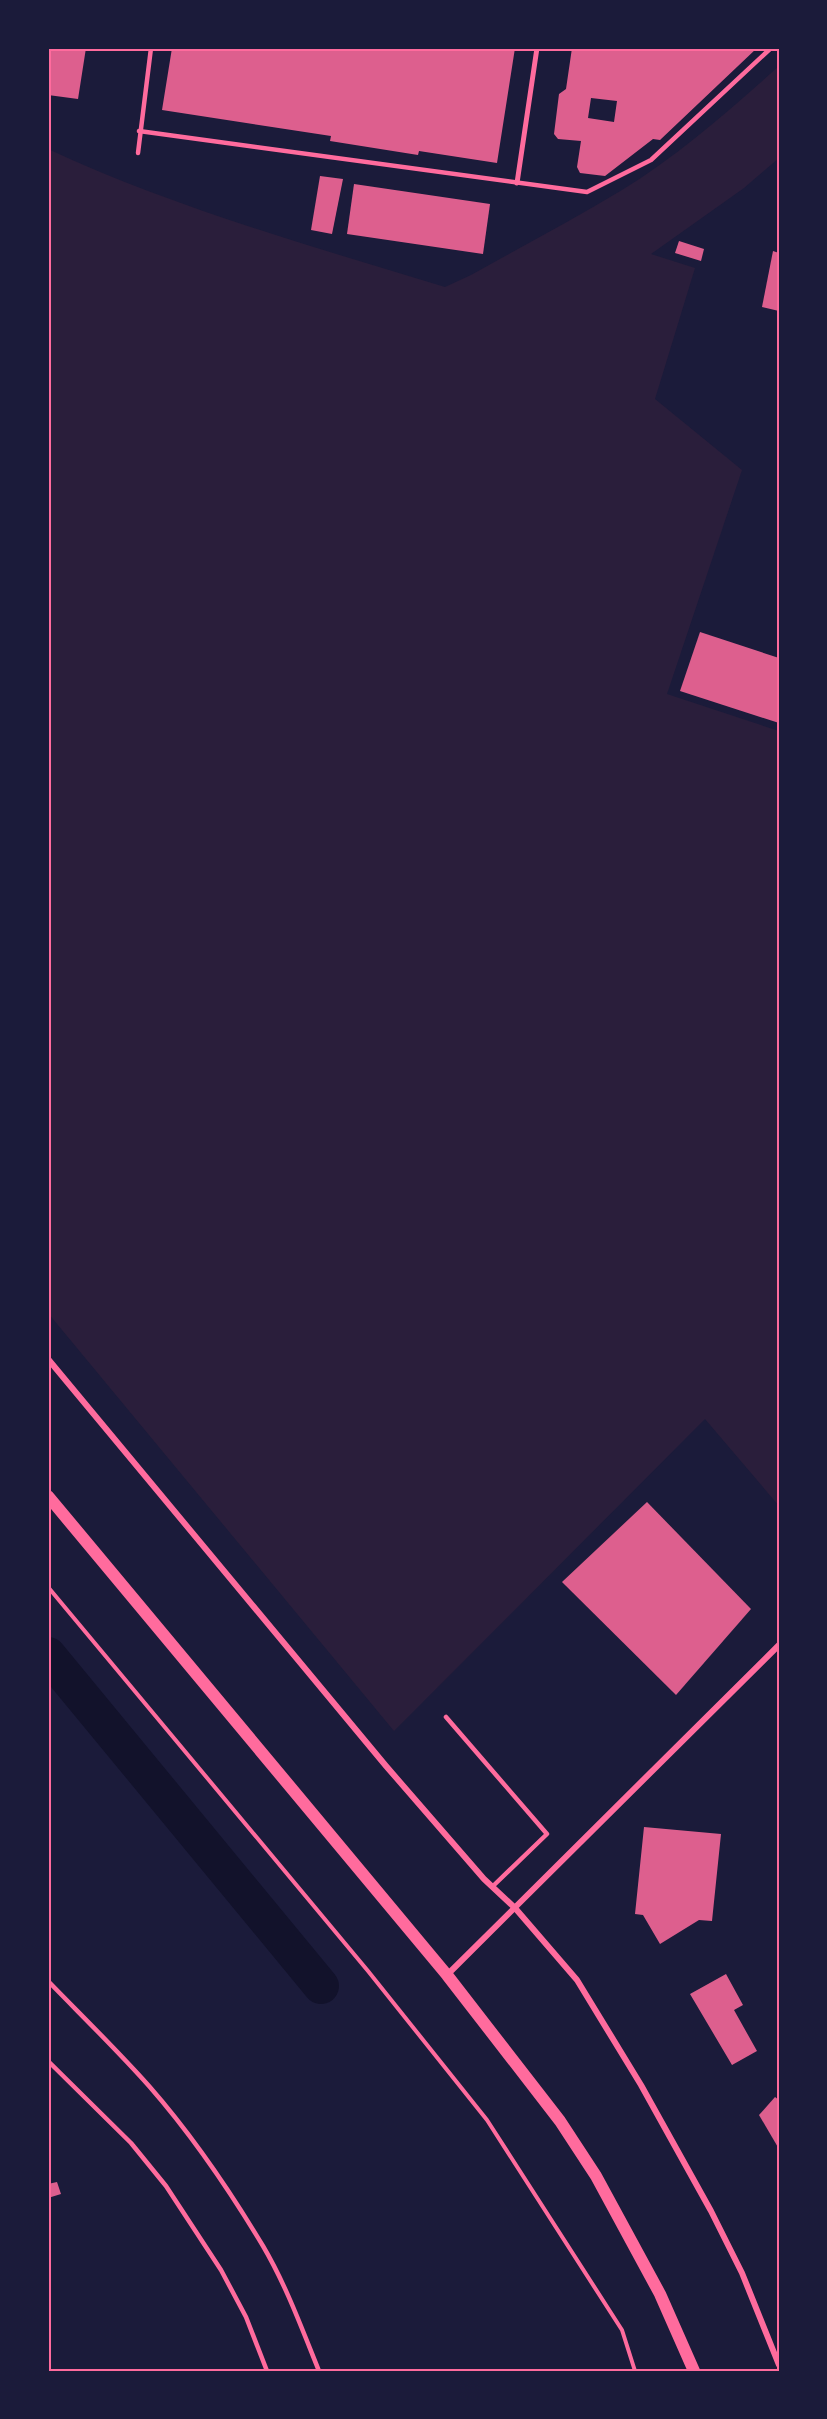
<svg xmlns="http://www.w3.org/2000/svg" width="827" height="2419" font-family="Barlow,sans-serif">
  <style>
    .green { fill: #2a1e3b }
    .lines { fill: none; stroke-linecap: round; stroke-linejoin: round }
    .canal { stroke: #12122b; stroke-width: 36 }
    .building { fill: #dd5f8e; fill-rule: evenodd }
    .path { stroke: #ff6b9d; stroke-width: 4 }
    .service { stroke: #ff6b9d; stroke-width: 4.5 }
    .pedestrian { stroke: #ff6b9d; stroke-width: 5 }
    .minor { stroke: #ff6b9d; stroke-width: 6 }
    .secondary { stroke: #ff6b9d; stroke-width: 12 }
    .neatline { fill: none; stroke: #ff6b9d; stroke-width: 2 }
  </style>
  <rect width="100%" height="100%" fill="#1b1b3a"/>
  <path class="green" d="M779 66V158L744 188 651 254 695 268 655 399 742 470 667 694 779 731V1506L705 1419 394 1731 48 1313V149C175 208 311 246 445 287L471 275C521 247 572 220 622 190 679 155 730 110 779 66Z"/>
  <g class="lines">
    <polyline class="canal" points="48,1655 321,1986"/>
  </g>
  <g class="building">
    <polygon points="48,48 86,48 78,99 48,95"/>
    <polygon points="172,48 515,48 497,163 419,151 418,155 330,141 331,136 162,110"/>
    <path d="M572 48H757L660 140 653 139 605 176 580 173 577 167 581 141 558 139 554 134 559 94 566 89ZM591 98 617 101 614 122 588 118Z"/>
    <polygon points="320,176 343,179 332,234 311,230"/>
    <polygon points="354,184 490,204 483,254 347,234"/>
    <polygon points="679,241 704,249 701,261 675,253"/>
    <polygon points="773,251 779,253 779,311 762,307"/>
    <polygon points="700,632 779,658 779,723 680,691"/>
    <polygon points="647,1502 751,1609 676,1695 562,1582"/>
    <polygon points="644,1827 721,1834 712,1921 699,1920 660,1944 643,1915 635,1914"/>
    <polygon points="726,1974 743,2005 734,2010 757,2051 732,2065 690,1994"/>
    <polygon points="775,2097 779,2100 779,2149 759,2115"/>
    <polygon points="57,2182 61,2194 48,2198 48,2184"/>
  </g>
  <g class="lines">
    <polyline class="path" points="48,1587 368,1971 487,2120 622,2330 635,2371"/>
    <g class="service">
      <polyline points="139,131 587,192 651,160 771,48"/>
      <polyline points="138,153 151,48"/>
      <polyline points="446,1717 547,1834 492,1887"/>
      <path d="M48 1981C82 2016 117 2050 149 2086 192 2135 230 2191 263 2246 286 2285 302 2329 319 2371"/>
      <polyline points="48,2061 131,2143 166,2186 221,2270 246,2317 267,2371"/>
    </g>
    <polyline class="pedestrian" points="517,183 537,48"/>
    <g class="minor">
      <polyline points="48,1359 386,1766 484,1879 515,1908 577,1980 641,2085 711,2211 742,2273 779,2365"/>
      <polyline points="447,1975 779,1645"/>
    </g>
    <polyline class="secondary" points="48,1496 447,1975 560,2121 596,2176 660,2294 694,2371"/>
  </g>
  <rect width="827" height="2419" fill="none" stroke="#1b1b3a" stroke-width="99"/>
  <rect x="50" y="50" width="728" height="2320" class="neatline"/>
</svg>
